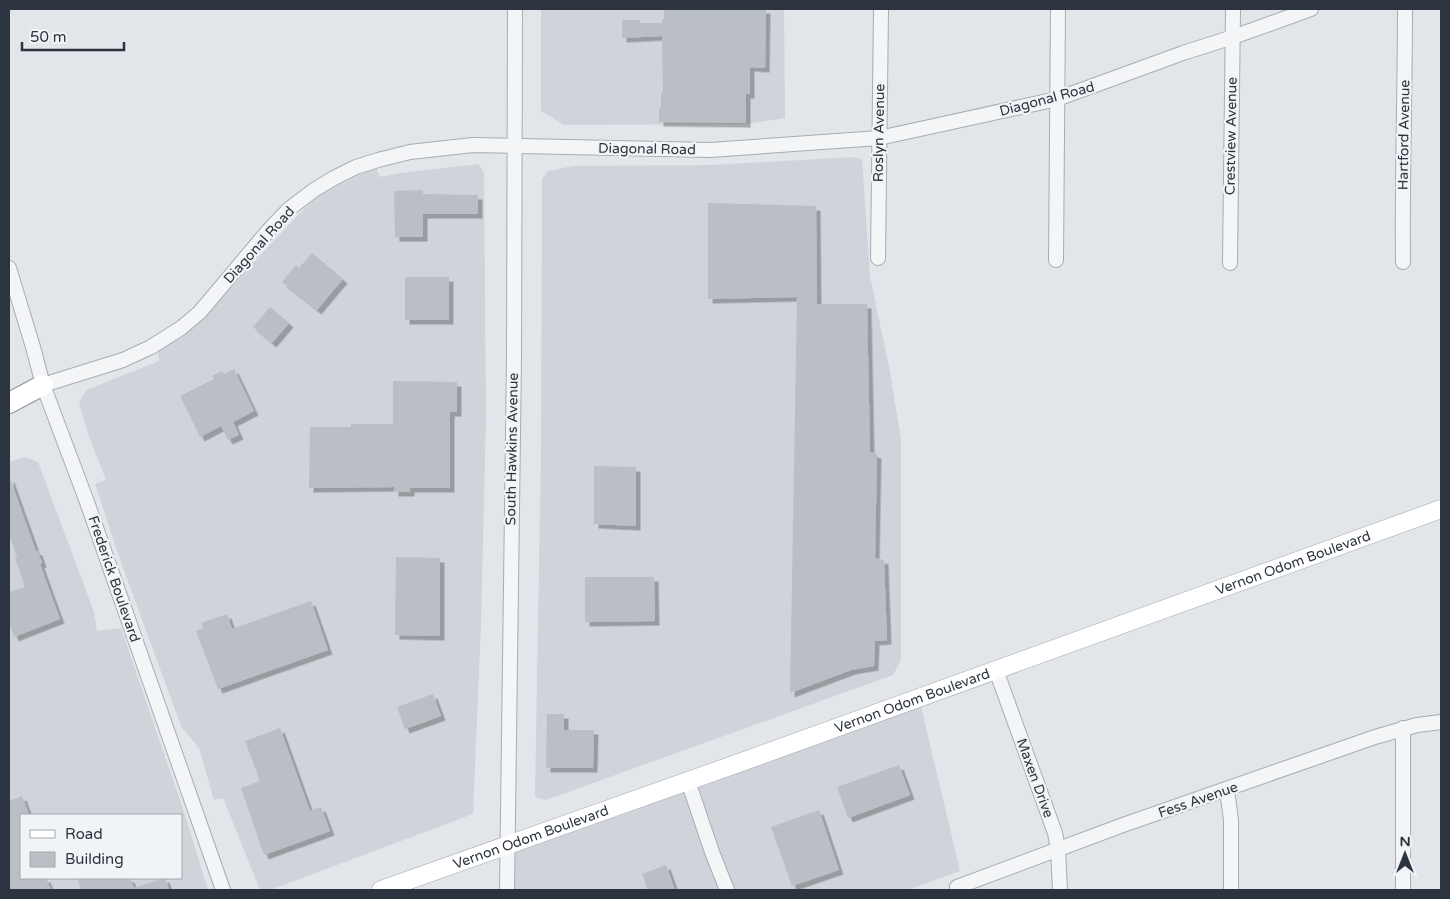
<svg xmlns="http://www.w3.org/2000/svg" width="1450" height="899" font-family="'Varela Round',sans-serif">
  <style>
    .built { fill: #d0d4da; fill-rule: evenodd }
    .building { fill: #babec5; filter: url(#shadow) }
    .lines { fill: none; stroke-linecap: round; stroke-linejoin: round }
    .minor-casing { stroke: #a8acb3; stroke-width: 16 }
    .major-casing { stroke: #a3aab3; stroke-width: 19 }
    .highway-casing { stroke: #8b939e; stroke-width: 22 }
    .minor { stroke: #f4f5f7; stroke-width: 14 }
    .major { stroke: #fff; stroke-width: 18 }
    .highway { stroke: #fff; stroke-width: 20 }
    .labels { text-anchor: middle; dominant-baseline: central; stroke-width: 4.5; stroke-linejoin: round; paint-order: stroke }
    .street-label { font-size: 14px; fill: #2c343f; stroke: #f1f4f6 }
  </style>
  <defs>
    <filter id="shadow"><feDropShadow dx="4.5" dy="4.5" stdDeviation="0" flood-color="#0004"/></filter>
  </defs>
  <rect width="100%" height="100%" fill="#e2e5e9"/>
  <g class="built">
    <polygon points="541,9 784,9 785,118 745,124 564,125 541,111"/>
    <polygon points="855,157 862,159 870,276 890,372 901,439 901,660 893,675 546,800 537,798 535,795 541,451 542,179 548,171 573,166 710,165"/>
    <polygon points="478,164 484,173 486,419 481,623 473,814 270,890 260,890 223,798 214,800 199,748 181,726 117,551 95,484 106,480 89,437 79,402 86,390 159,361 158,352 207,314 264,251 305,208 321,194 376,167 380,177 400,173"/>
    <path d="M25 457 38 462 94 612 97 631 121 628 185 815 208 890H9V462ZM21 815H181V878H21Z"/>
    <polygon points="919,698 960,871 907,890 507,890 507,846"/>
  </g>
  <g class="building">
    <polygon points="664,9 766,9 765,68 750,67 750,94 746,94 746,123 659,122 659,108 661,108 661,93 663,93 662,36 622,38 622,20 640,20 640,23 662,23 662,19 664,19"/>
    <polygon points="423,190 423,194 478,195 478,214 423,214 423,237 395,237 394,191"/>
    <polygon points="708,203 816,206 817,304 867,304 870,452 877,454 875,558 884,560 887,640 875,641 874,666 851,670 790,693 797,297 708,299"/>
    <polygon points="312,253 343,279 317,310 282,282 296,265 299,268"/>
    <rect x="405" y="277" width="44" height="43"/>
    <polygon points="270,307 289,323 272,343 253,327"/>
    <polygon points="234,369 254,411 233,422 239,435 228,440 221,426 200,437 180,396 214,379 212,376 222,371 224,374"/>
    <polygon points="393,381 457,382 457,412 450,412 450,488 410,488 410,492 394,492 394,487 309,488 310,427 351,427 351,424 393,424"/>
    <polygon points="594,466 636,467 636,526 594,524"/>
    <polygon points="10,478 36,551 38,551 42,563 40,564 60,619 14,637 9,622 9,592 25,587 15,558 17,557 9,534 9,479"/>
    <polygon points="396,557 440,558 440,636 395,635"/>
    <polygon points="585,577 654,577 655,621 585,622"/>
    <polygon points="311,601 328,650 218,689 196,631 203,628 201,623 227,614 232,629"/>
    <polygon points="433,694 441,716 405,729 397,707"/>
    <polygon points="547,714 564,714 564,730 594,730 593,768 546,768"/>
    <polygon points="280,728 310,811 321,807 330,831 264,855 241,788 260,781 245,741"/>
    <polygon points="899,765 910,795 848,818 837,787"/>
    <polygon points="22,796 29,815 21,815 21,878 46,878 51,890 9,890 9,801"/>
    <polygon points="819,810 839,870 792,886 771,827"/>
    <polygon points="666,865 675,890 648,890 642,874"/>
    <polygon points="77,878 130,878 134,888 165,878 169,890 81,890"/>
  </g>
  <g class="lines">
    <g class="minor-casing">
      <g id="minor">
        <polyline points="878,258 881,9"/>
        <polyline points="1056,260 1058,9"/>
        <path d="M1403 262C1402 177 1405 93 1405 9"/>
        <polyline points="1230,263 1233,9"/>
        <polyline points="9,268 33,347 43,385 87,502 223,890"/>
        <polyline points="43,385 123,360 151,347 181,328 200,312 268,231 289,209 314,190 334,178 356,167 378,160 410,152 473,145 710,150 879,138 1057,99 1183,53 1233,37 1311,9"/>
        <polyline points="996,670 1055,833 1058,849 1060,890"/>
        <polyline points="1403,728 1403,890"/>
        <polyline points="688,781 712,852 727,890"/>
        <polyline points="1227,790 1231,820 1231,890"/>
        <polyline points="957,887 1123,825 1375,737 1417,725 1441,722"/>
        <polyline points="507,890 514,357 515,9"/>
      </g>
    </g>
    <g class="major-casing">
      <g id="major">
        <path id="s1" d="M381 890 750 759 1441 509"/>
      </g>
    </g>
    <g class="highway-casing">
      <polyline id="highway" points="9,403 43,385"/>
    </g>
    <use href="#minor" class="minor"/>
    <use href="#major" class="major"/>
    <use href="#highway" class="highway"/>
  </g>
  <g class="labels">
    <g class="street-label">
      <text transform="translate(1047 99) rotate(-15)">Diagonal Road</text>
      <text transform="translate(879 133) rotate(-89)">Roslyn Avenue</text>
      <text transform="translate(1404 135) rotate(-89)">Hartford Avenue</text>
      <text transform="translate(1231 136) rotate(-89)">Crestview Avenue</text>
      <text transform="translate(647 149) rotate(1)">Diagonal Road</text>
      <text transform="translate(259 245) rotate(-48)">Diagonal Road</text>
      <text transform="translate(512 449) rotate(-89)">South Hawkins Avenue</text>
      <text stroke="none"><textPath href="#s1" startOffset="969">Vernon Odom Boulevard</textPath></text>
      <text transform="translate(114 579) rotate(71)">Frederick Boulevard</text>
      <text stroke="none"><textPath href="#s1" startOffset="564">Vernon Odom Boulevard</textPath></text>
      <text transform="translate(1035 778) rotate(70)">Maxen Drive</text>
      <text transform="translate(1198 800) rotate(-19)">Fess Avenue</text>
      <text stroke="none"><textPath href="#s1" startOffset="159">Vernon Odom Boulevard</textPath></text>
    </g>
  </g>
  <rect width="1450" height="899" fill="none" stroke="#2c343f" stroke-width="20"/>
  <rect x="20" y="814" width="162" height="65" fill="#f1f4f6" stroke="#a2a7ad"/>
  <rect x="30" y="830" width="25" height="8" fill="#ffffff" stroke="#a2a7ad"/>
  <text x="65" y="839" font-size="15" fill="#2c343f">Road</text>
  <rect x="30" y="852" width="25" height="15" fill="#babec5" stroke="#a2a7ad"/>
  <text x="65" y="864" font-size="15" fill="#2c343f">Building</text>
  <g transform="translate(1405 854)" stroke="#f1f4f6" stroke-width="4" paint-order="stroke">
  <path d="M0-4L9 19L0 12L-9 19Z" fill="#2c343f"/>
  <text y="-8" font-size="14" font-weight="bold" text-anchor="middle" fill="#2c343f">N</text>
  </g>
  <path d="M22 42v8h102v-8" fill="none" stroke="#2c343f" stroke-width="2.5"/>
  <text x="30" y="42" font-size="15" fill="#2c343f" stroke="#f1f4f6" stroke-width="4" paint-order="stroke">50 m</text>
</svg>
